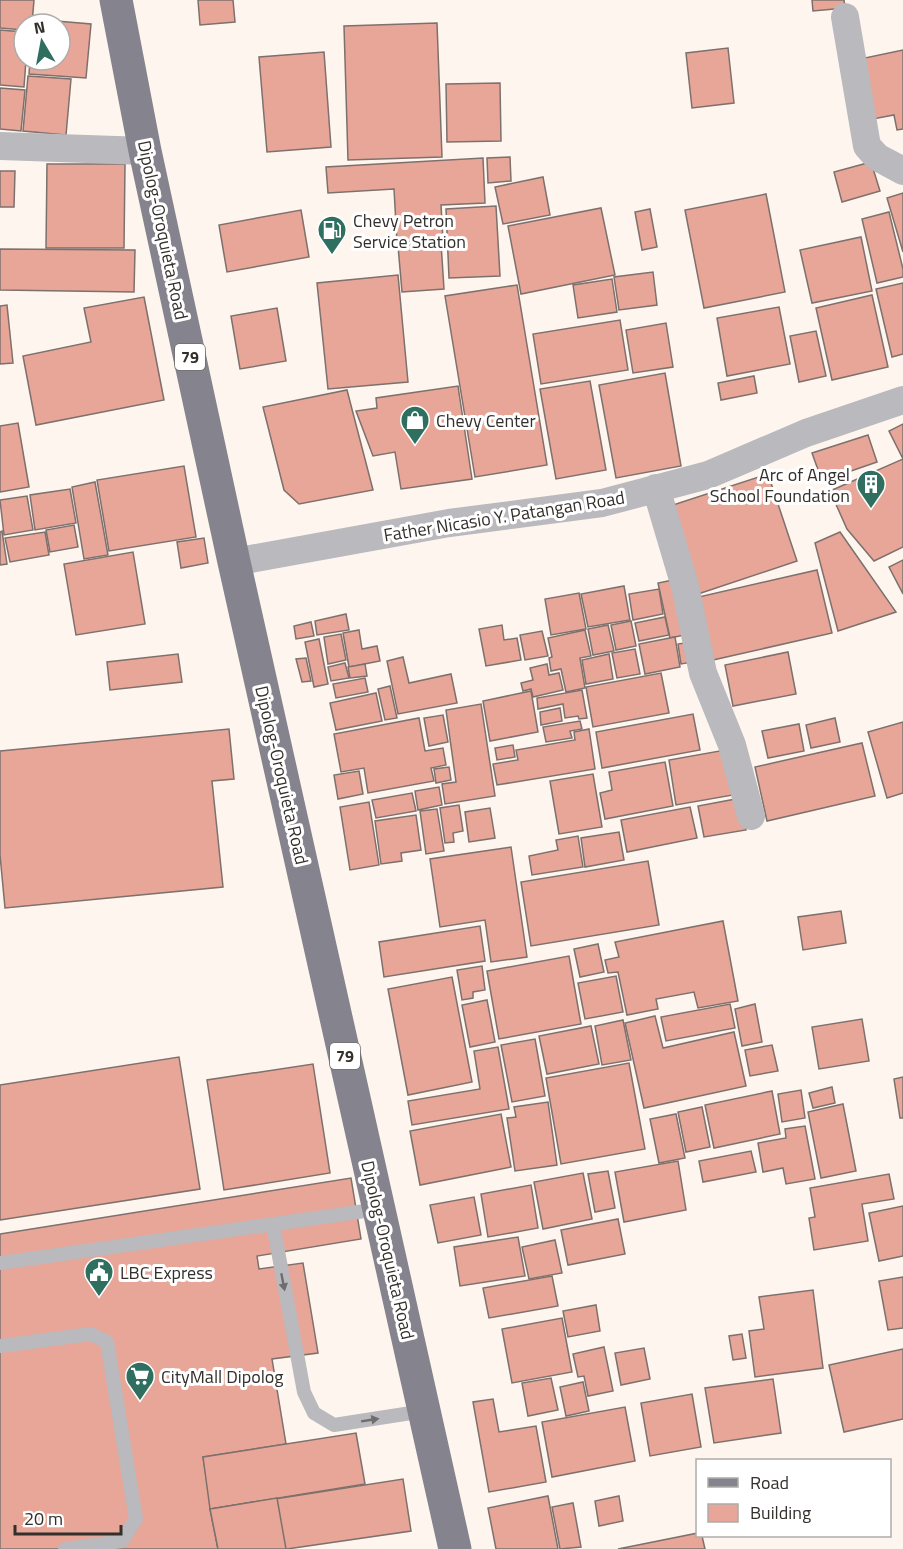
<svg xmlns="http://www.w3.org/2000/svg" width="903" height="1549" font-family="'Titillium Web',sans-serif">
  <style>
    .building { fill: #e8a698; stroke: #7d706d; stroke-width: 1.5 }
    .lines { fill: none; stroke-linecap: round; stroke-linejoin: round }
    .service { stroke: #b9b9be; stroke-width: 14 }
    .minor { stroke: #b9b9be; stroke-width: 28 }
    .primary { stroke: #85848e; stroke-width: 33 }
    .oneway { fill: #6f6d6d }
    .labels { text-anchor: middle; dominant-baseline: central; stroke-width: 6; stroke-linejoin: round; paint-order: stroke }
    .shield { fill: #fff; stroke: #706d6b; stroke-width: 1.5 }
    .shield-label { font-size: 16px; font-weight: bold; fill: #332f2b }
    .poi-label { font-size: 18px; fill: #332f2b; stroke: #fff; text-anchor: start }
    .street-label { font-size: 18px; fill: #332f2b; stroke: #fff }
  </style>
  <rect width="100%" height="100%" fill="#fef6ee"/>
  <g class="building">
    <polygon points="0,0 34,0 32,24 24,24 24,30 0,28"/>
    <polygon points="198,0 233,0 235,22 200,25"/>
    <polygon points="812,0 844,0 845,8 813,11"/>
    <polygon points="33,19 91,24 86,78 29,74 30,60 60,60 60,24 33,24"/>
    <polygon points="437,23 442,157 348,160 344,26"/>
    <polygon points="0,30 24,32 24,60 26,60 24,87 0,85"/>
    <polygon points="728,48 734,103 692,108 686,53"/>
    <polygon points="903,50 903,129 897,130 894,115 873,119 860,59"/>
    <polygon points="324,52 331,147 267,152 259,57"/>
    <polygon points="28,76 71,79 66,135 23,131"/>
    <polygon points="500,83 501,141 447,142 446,84"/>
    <polygon points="0,88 25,90 21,131 0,129"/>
    <polygon points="510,157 511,181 488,183 487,158"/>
    <polygon points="483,158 485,203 441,205 443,240 397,242 394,189 328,193 326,167"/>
    <polygon points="871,162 880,191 842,202 834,172"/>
    <polygon points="47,164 125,164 124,248 46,248"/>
    <polygon points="0,171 15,171 14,207 0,207"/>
    <polygon points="543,177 550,215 503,224 495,187"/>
    <polygon points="903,193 903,252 887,198"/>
    <polygon points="766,194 785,292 704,308 685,210"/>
    <polygon points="496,206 500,276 449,278 446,209"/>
    <polygon points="601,208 615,275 521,294 508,226"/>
    <polygon points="650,209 657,247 642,250 635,212"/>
    <polygon points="301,210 309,257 227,272 219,225"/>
    <polygon points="889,212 903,269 903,277 877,283 862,219"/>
    <polygon points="861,237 872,291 812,303 800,250"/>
    <polygon points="441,243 444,289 402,292 398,246"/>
    <polygon points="0,249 135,250 134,292 0,290"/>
    <polygon points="653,272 657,305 619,310 614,277"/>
    <polygon points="398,275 408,382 328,389 317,283"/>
    <polygon points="612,279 617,312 578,318 573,285"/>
    <polygon points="903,283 903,354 892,357 876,289"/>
    <polygon points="517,285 547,465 475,477 445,296"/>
    <polygon points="872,295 888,367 832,380 816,308"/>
    <polygon points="144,297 164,400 36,425 23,356 91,342 84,308"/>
    <polygon points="7,305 13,363 0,364 0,306"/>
    <polygon points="779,307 790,364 727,376 717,318"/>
    <polygon points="277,308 286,361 240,369 231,316"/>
    <polygon points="620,320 628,370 541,384 533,334"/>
    <polygon points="666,323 673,367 633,373 626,330"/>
    <polygon points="816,331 826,376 799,382 790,336"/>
    <polygon points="665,373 681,466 616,478 599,385"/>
    <polygon points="754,376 757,393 721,400 718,383"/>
    <polygon points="590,381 606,470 556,479 540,389"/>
    <polygon points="458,386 472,479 401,489 395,452 373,456 356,411 377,408 376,398"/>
    <polygon points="347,390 373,490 299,504 284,490 263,407"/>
    <polygon points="18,423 29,487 0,492 0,426"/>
    <polygon points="903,424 903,459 889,431"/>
    <polygon points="868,435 877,462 822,481 812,453"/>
    <polygon points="903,459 903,547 874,561 847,529 830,491"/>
    <polygon points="184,466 196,537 109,551 97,480"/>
    <polygon points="768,474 797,561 695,595 667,507"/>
    <polygon points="95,482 108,555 84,559 72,487"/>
    <polygon points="70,489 76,523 35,530 30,495"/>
    <polygon points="27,496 33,530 4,535 0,500"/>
    <polygon points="74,525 78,547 50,552 46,530"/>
    <polygon points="2,531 7,564 0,565 0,532"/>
    <polygon points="45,532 49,555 10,562 5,538"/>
    <polygon points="840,532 896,612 838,631 815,543"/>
    <polygon points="204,538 208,563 181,568 177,542"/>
    <polygon points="133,552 145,624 76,635 64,564"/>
    <polygon points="903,560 903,594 889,567"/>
    <polygon points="817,570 832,633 704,662 690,599"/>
    <polygon points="678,579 689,634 670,638 658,583"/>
    <polygon points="624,586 630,620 588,627 581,594"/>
    <polygon points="659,589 663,614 633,620 629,594"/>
    <polygon points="579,593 586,629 551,635 545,599"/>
    <polygon points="346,614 349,630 317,635 315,621"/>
    <polygon points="665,617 669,635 639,641 635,623"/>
    <polygon points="631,621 636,646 616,650 611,625"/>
    <polygon points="311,622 314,636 296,639 294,626"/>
    <polygon points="502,625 504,640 517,638 521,660 486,666 479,629"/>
    <polygon points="608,625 614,651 593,655 588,629"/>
    <polygon points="359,630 362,649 377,646 380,661 349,667 343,633"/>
    <polygon points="585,630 591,656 580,658 585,688 566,692 561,669 551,671 549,658 552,657 548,638"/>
    <polygon points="542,631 548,656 525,660 520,635"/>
    <polygon points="341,634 346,660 328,664 324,637"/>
    <polygon points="675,637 680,667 645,674 639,644"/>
    <polygon points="319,639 328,684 314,687 305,642"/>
    <polygon points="690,642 693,662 681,664 678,644"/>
    <polygon points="635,649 640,674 617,678 612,653"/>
    <polygon points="788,652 796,694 733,706 725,665"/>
    <polygon points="178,654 182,682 110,690 107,662"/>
    <polygon points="609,654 613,679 586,684 582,660"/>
    <polygon points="403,657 409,683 451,674 457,703 398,714 387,661"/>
    <polygon points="306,658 311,681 302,682 296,659"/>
    <polygon points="345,663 349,678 331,681 328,667"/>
    <polygon points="365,664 367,676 350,678 348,667"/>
    <polygon points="547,664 549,675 559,673 563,690 533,697 531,689 523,691 521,683 533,680 530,668"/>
    <polygon points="661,673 669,713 593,727 586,687"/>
    <polygon points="365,678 368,692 336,698 333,684"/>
    <polygon points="390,686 397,718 385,720 378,689"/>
    <polygon points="582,690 587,718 579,719 578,716 565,718 563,704 538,709 537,698"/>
    <polygon points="531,691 538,732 490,741 483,701"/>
    <polygon points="376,693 382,721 336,730 330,703"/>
    <polygon points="481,704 495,796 445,804 442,784 456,782 446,710"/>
    <polygon points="560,708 562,721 541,725 540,712"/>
    <polygon points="693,714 700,750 602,768 596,732"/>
    <polygon points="443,715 448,742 429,746 424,718"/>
    <polygon points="419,718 425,751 443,748 446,765 431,768 434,781 368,793 364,768 341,772 334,734"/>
    <polygon points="835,718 840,742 811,748 806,725"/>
    <polygon points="580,721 582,729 570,731 572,738 546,742 543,727"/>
    <polygon points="903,722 903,793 887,798 868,732"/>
    <polygon points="799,724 804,751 768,758 762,731"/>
    <polygon points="229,729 234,779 212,781 223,887 5,908 0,855 0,751"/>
    <polygon points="589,729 595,769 497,785 493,764 518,760 516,750 575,740 574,732"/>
    <polygon points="862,743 875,796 767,821 755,767"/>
    <polygon points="513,745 515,757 497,760 495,748"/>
    <polygon points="725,750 733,795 676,805 669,760"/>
    <polygon points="665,762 673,806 605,819 600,793 612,790 609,772"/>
    <polygon points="449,767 451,780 436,783 434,769"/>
    <polygon points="359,771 363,794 338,799 334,775"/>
    <polygon points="593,774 602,827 559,834 550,781"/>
    <polygon points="439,787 442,805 418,810 415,791"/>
    <polygon points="412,793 416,811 376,818 372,800"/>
    <polygon points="741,798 746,830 704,837 698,806"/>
    <polygon points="369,802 379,865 350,870 340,807"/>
    <polygon points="459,805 463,831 453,833 454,842 445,843 440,808"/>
    <polygon points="690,807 697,838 627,852 621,820"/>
    <polygon points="490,808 495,838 469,842 465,812"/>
    <polygon points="437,809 444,851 426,854 420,811"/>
    <polygon points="416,815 421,850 401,853 402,861 381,864 375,821"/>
    <polygon points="619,832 624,860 585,867 581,838"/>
    <polygon points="578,836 583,867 532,875 529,856 558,850 556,840"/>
    <polygon points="511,847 527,957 491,962 485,920 440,927 430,859"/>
    <polygon points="648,861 659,925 531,946 521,882"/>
    <polygon points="841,911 846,943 803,950 798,917"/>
    <polygon points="723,921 738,1001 698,1008 694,992 656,999 658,1009 627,1015 618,972 608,973 605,960 619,957 615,942"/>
    <polygon points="480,926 485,961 384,977 379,942"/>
    <polygon points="598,944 604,972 580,977 574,949"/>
    <polygon points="569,956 581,1024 499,1039 487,971"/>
    <polygon points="482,966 485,990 473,992 473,998 462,1000 457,970"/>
    <polygon points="616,976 623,1012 585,1019 578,983"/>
    <polygon points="452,977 472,1082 408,1095 388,989"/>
    <polygon points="487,1000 495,1042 470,1047 462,1005"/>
    <polygon points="730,1004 735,1028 666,1041 661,1017"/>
    <polygon points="755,1004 762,1042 742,1046 735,1009"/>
    <polygon points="655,1016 663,1048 734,1032 746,1086 644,1108 625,1023"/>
    <polygon points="862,1019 869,1061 819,1069 812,1027"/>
    <polygon points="623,1020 631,1060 602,1065 595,1026"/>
    <polygon points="591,1026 599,1064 547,1074 539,1036"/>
    <polygon points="535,1039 545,1096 512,1102 501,1045"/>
    <polygon points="772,1045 778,1071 750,1076 745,1050"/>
    <polygon points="498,1047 509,1109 412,1125 408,1101 480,1089 474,1051"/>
    <polygon points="179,1057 200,1189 0,1220 0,1085"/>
    <polygon points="629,1063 645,1149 561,1164 546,1078"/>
    <polygon points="313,1064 330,1173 224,1190 207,1080"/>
    <polygon points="903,1077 903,1118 900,1118 894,1079"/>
    <polygon points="832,1087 835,1103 813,1108 809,1093"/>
    <polygon points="801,1090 805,1118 782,1122 778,1094"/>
    <polygon points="772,1091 780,1134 714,1148 705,1105"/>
    <polygon points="548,1102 557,1165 515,1171 507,1118 516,1117 514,1107"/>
    <polygon points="843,1104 856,1171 821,1178 808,1112"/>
    <polygon points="702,1107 710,1147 686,1152 678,1112"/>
    <polygon points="501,1114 511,1167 420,1185 410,1131"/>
    <polygon points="676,1114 685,1158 659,1163 650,1119"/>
    <polygon points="805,1126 815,1179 786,1184 783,1168 763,1172 758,1143 786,1138 785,1129"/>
    <polygon points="751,1151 756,1172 703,1182 699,1161"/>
    <polygon points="678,1161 686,1210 624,1222 615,1172"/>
    <polygon points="608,1171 615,1208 595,1212 588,1174"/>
    <polygon points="583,1173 592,1219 543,1229 534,1182"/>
    <polygon points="889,1174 894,1199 862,1204 868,1241 814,1250 809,1218 815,1217 810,1188"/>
    <polygon points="351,1178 361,1239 257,1256 259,1269 303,1263 318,1353 272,1359 286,1444 203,1457 218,1549 0,1549 0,1234"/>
    <polygon points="531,1185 538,1228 488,1237 481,1194"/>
    <polygon points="474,1197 481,1235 438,1243 430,1205"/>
    <polygon points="903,1206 903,1256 879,1261 869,1213"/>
    <polygon points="618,1219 625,1254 568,1265 561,1230"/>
    <polygon points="518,1237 525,1276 460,1286 454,1247"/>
    <polygon points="555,1240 562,1273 529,1279 522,1247"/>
    <polygon points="552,1276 558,1306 489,1318 483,1288"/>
    <polygon points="903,1277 903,1328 888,1330 879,1281"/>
    <polygon points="813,1290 823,1368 755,1377 749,1331 764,1329 759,1297"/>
    <polygon points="596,1305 600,1331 568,1337 563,1311"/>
    <polygon points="562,1318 572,1372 512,1383 502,1329"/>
    <polygon points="742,1334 746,1358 733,1360 729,1336"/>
    <polygon points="604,1347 613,1391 588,1396 584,1376 578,1377 573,1354"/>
    <polygon points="644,1348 650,1379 621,1385 615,1353"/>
    <polygon points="903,1349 903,1419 844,1432 829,1365"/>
    <polygon points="551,1378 558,1410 528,1416 522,1383"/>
    <polygon points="773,1379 781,1433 714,1443 705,1388"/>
    <polygon points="583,1382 589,1411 566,1416 560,1387"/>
    <polygon points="692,1394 701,1447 650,1456 641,1403"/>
    <polygon points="493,1399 499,1432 536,1426 546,1482 489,1492 473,1402"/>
    <polygon points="625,1407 635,1461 552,1477 542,1422"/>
    <polygon points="356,1433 365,1484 210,1509 203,1457"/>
    <polygon points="403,1479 411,1531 287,1549 218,1549 210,1509"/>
    <polygon points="548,1496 558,1549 496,1549 488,1508"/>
    <polygon points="619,1496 623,1521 599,1526 595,1501"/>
    <polygon points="277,1498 286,1549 218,1549 210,1509"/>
    <polygon points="573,1503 581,1547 560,1549 552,1507"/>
    <polygon points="698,1533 698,1536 702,1536 705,1549 618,1549"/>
  </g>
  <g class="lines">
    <g class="service">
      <polyline points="273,1224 304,1392 314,1413 334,1425 424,1411"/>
      <polyline points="0,1263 379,1209"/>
      <polyline points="0,1346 91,1334 107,1342 136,1519 122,1541 65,1549"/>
    </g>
    <g class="minor">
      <polyline points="845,17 867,146 877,157 903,171"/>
      <polyline points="0,146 145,151"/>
      <polyline points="656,488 685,586 703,673 732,745 751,816"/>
      <polyline points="234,562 449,523 602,503 708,475 806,433 903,400"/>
    </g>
    <polyline class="primary" points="116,0 145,151 234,562 455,1549"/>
  </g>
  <defs><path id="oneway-solid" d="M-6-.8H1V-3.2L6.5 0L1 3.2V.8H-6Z" transform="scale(1.5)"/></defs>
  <g class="oneway">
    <use href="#oneway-solid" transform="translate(283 1282) rotate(79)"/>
    <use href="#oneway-solid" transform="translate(370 1420) rotate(-9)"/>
  </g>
  <defs>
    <g id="fuel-pin" transform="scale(1.5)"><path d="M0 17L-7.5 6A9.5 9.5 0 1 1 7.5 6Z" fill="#2e6f5f" stroke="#fff"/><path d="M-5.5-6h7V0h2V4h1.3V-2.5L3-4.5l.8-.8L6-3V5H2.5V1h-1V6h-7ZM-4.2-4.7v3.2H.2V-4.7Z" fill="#fff"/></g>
    <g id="shop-pin" transform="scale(1.5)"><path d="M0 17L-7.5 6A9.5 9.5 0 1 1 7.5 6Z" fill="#2e6f5f" stroke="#fff"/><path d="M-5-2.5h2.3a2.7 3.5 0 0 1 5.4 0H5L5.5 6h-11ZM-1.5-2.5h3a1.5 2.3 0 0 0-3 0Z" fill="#fff"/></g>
    <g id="building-pin" transform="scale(1.5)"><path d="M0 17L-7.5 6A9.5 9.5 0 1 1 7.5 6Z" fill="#2e6f5f" stroke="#fff"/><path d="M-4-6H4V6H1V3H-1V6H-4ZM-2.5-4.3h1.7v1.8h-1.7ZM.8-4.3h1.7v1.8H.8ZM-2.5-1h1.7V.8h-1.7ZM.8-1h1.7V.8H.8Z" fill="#fff"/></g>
    <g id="civic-pin" transform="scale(1.5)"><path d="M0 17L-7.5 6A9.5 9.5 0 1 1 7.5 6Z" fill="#2e6f5f" stroke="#fff"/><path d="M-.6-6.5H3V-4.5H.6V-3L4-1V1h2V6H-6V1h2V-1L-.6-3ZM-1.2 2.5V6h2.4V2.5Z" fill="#fff"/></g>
    <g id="supermarket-pin" transform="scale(1.5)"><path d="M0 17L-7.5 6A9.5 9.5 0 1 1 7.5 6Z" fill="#2e6f5f" stroke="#fff"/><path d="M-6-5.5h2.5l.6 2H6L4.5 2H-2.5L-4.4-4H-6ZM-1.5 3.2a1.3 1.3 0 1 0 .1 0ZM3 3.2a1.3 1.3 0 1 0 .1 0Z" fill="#fff"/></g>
  </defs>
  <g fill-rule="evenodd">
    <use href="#fuel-pin" x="332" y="230"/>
    <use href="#shop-pin" x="415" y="420"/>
    <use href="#building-pin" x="871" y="484"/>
    <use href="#civic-pin" x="99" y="1272"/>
    <use href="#supermarket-pin" x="140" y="1376"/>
  </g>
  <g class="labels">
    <g class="shield">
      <rect x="175" y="344" width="30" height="26" rx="4.5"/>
      <rect x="330" y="1043" width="30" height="26" rx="4.5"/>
    </g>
    <g class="shield-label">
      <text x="190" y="357">79</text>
      <text x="345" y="1056">79</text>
    </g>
    <g class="poi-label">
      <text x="353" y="220">Chevy Petron<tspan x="353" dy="21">Service Station</tspan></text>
      <text x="436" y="420">Chevy Center</text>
      <text x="850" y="474" text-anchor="end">Arc of Angel<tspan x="850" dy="21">School Foundation</tspan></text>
      <text x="120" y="1272">LBC Express</text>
      <text x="161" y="1376">CityMall Dipolog</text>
    </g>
    <g class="street-label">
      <text transform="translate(163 230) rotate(78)">Dipolog-Oroquieta Road</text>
      <text transform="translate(504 516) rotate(-9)">Father Nicasio Y. Patangan Road</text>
      <text transform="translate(282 775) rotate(77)">Dipolog-Oroquieta Road</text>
      <text transform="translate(388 1250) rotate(77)">Dipolog-Oroquieta Road</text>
    </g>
  </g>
  <rect x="696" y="1459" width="195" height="78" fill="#ffffff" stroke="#adacaa" stroke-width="1.5"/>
  <rect x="708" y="1478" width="30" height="9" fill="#85848e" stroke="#adacaa" stroke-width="1.5"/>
  <text x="750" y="1489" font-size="18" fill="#332f2b">Road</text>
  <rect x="708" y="1504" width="30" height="18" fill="#e8a698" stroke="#adacaa" stroke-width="1.5"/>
  <text x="750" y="1519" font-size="18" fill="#332f2b">Building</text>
  <g transform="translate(42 42) rotate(350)"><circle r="28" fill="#ffffff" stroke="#adacaa" stroke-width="1.5"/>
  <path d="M0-4.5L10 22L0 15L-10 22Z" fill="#2e6f5f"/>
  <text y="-9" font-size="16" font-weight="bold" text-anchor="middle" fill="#332f2b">N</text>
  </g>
  <path d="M15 1525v9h106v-9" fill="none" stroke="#332f2b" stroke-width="3"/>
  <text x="24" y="1525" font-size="18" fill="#332f2b" stroke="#ffffff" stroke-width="4.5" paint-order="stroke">20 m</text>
</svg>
